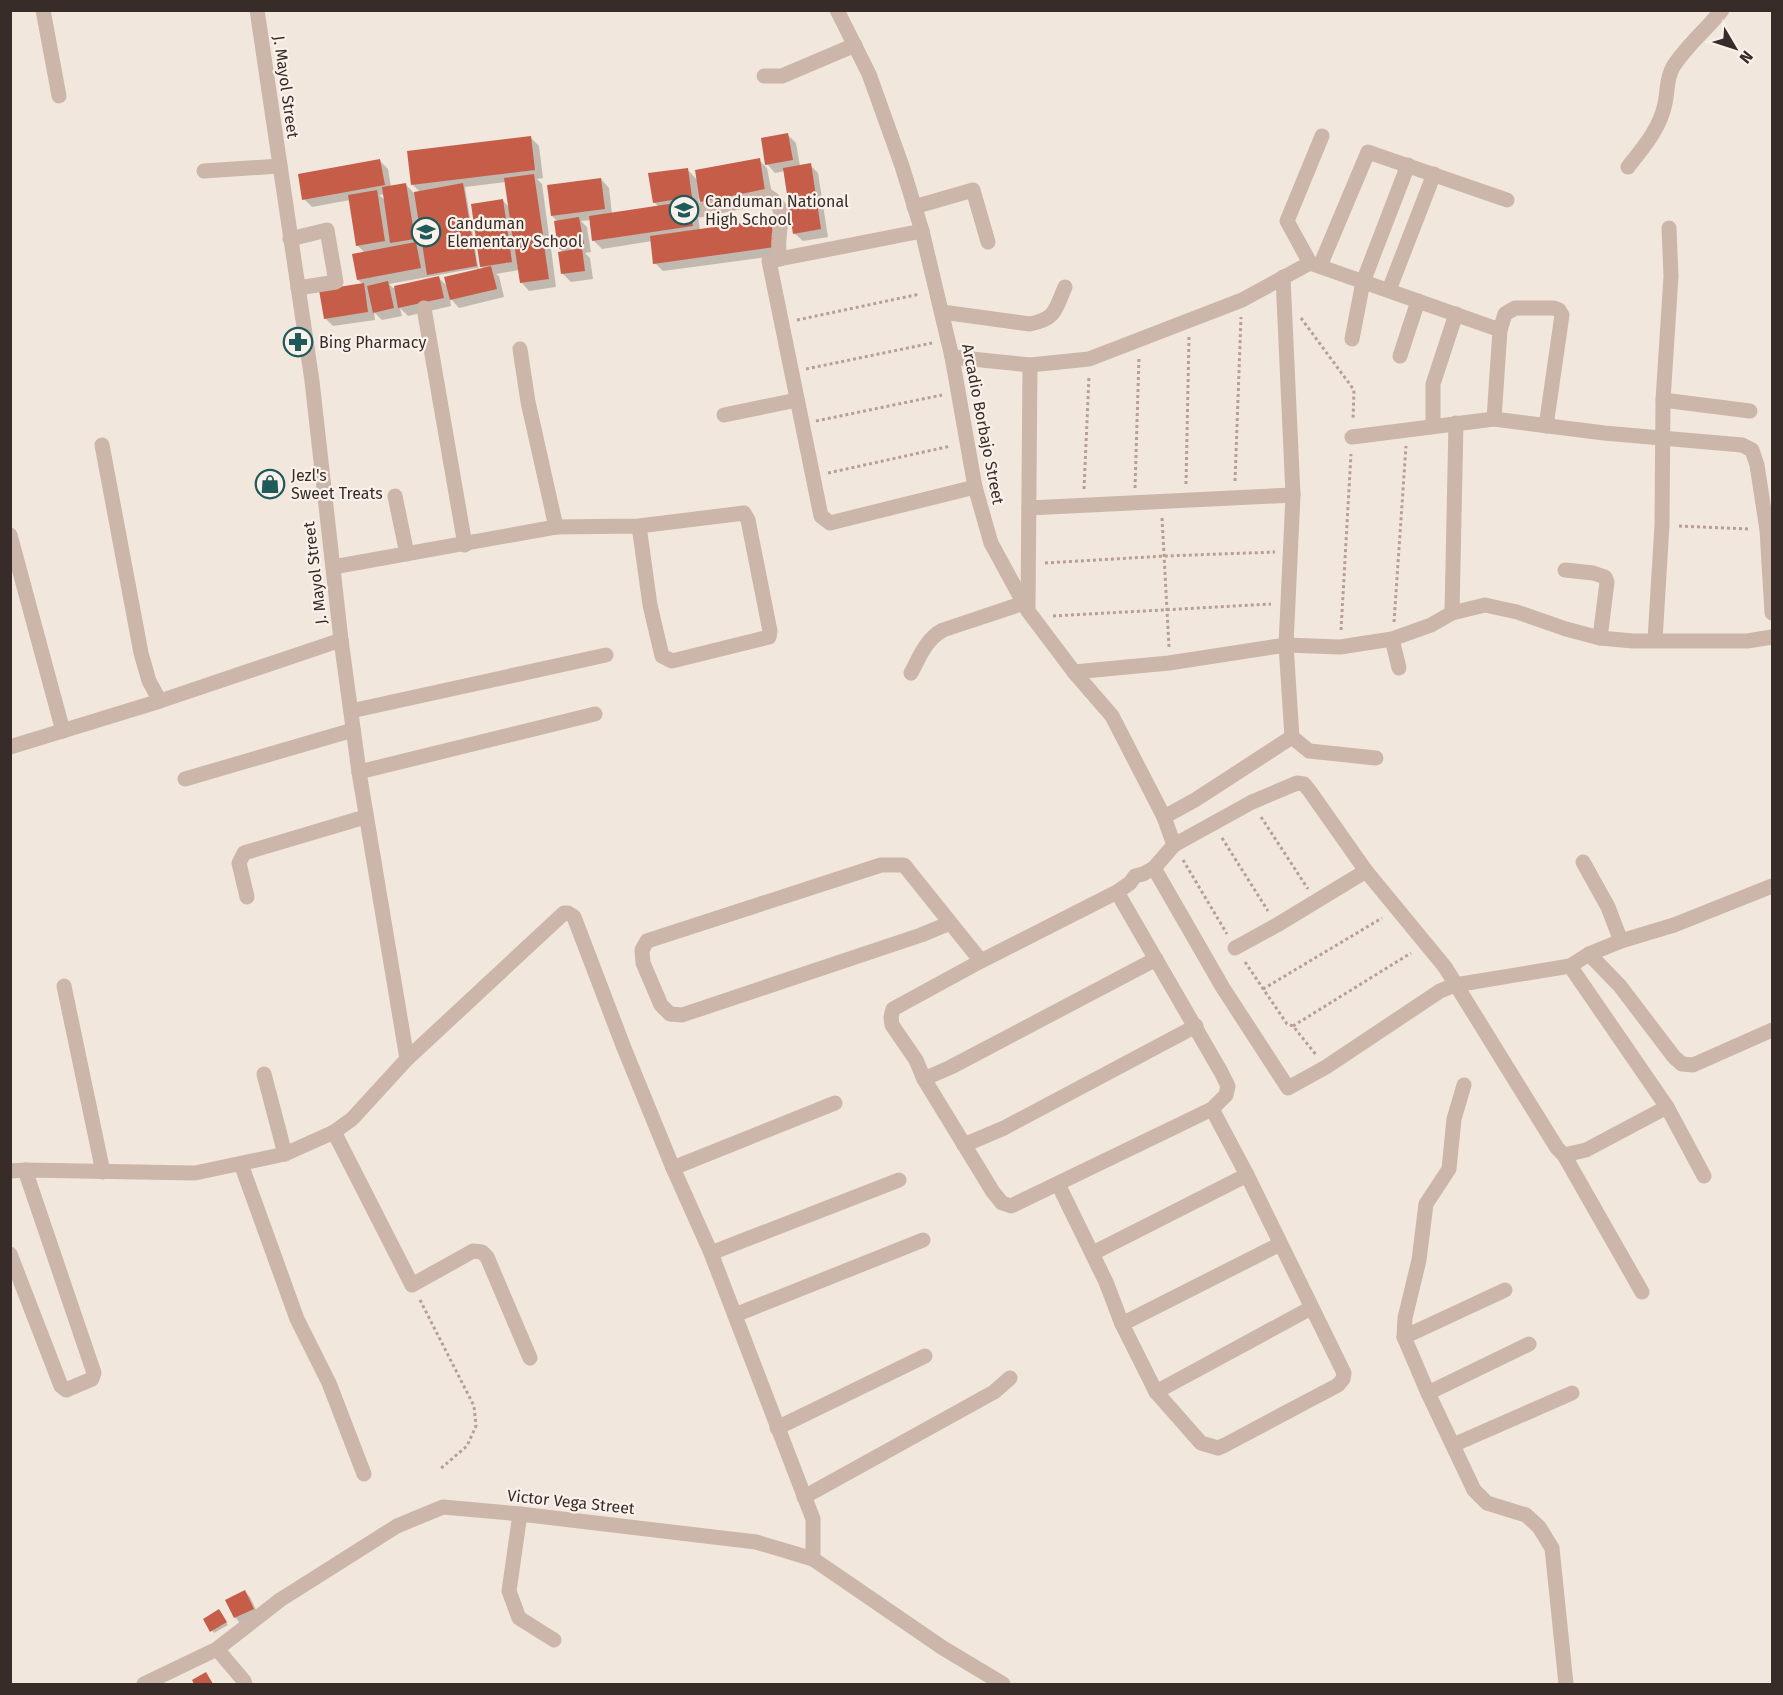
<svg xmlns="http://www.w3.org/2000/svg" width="1783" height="1695" font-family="'Fira Sans',sans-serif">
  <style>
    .shadow { fill: #0003; fill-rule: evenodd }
    .building { fill: #c65d48 }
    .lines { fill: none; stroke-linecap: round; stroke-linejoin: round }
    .path { stroke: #b7a093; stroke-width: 3; stroke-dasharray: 3 3; stroke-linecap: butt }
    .minor { stroke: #cbb6a9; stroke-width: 15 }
    .labels { text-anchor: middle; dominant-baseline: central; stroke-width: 4.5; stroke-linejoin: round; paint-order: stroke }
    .street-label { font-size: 16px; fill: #382c29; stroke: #faf1ea }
    .poi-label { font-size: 16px; fill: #382c29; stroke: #faf1ea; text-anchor: start }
  </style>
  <rect width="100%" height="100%" fill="#f2e7dd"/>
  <g class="shadow">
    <polygon points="788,135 796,143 800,166 810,165 818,173 828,237 803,241 794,233 785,171 775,173 767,164"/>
    <path d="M531 138 539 146 543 178 537 179 542 184 550 243 546 244 551 248 556 287 529 291 521 282 519 270 496 274 499 276 504 297 459 308 450 298 451 306 408 316 400 308 402 316 382 320 374 312 375 320 333 326 325 318 364 285 358 280 365 253 357 245 350 200 312 207 304 199 380 161 388 169 391 187 406 185 414 193 420 192 412 184ZM506 182 510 208 502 200 481 266 484 269 479 272 465 187ZM385 194 386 201 379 195ZM477 268 478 271 448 287 439 278 393 288 389 284Z"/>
    <polygon points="759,160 767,168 773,199 710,209 698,198 700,205 693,206 697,210 700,230 770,221 779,229 782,255 663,271 655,263 652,241 602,249 594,241 591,220 581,221 587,227 591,252 585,253 590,258 593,279 571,282 563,274 564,253 559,248 558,222 552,216 601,179 609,188 612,214 659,207 654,202 687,169 698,181"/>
    <polygon points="245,1592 250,1597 258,1614 240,1623 235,1617"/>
    <polygon points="221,1613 228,1625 214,1633 205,1620"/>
  </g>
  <g class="building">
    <polygon points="788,133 793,160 765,165 761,138"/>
    <polygon points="531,136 535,170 411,185 407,151"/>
    <polygon points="760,158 765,191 700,202 695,170"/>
    <polygon points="380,159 385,185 302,200 298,174"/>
    <polygon points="811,163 821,229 793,234 783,168"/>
    <polygon points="688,168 692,197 653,203 648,173"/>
    <polygon points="534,174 543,235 513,240 504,178"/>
    <polygon points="601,178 605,209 551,216 547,185"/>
    <polygon points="406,183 415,239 390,243 382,187"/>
    <polygon points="463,183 477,266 427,275 414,192"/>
    <polygon points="377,190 385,241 356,246 348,195"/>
    <polygon points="503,199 512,262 480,267 471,204"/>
    <polygon points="689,201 693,226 592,241 589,216"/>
    <polygon points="579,217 584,244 558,249 554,221"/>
    <polygon points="771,219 775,247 653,264 650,236"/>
    <polygon points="543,238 549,279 520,283 514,243"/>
    <polygon points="416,242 421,268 357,280 352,254"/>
    <polygon points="582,248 585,271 561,274 558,252"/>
    <polygon points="491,266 497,289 450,300 444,277"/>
    <polygon points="439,276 444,298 398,308 394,286"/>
    <polygon points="388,281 394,308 373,313 367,286"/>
    <polygon points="364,283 368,312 324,319 319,290"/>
    <polygon points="300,336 302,349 291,350 289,338"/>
    <polygon points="245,1590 254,1609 234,1618 225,1600"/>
    <polygon points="219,1609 227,1622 210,1632 203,1619"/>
    <polygon points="206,1672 213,1684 194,1684 192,1680"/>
  </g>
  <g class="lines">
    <g class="path">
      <polyline points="1301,318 1354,390 1353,420"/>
      <polyline points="797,320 920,294"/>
      <polyline points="806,369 932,343"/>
      <polyline points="816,421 942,395"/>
      <polyline points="828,473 951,446"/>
      <polyline points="1235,481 1241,317"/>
      <polyline points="1186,484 1189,337"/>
      <polyline points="1135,488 1139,357"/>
      <polyline points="1084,489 1089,376"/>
      <polyline points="1162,518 1169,647"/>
      <polyline points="1679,526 1750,529"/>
      <polyline points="1045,563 1165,556 1275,552"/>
      <polyline points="1053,616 1271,604"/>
      <polyline points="1394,622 1406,446"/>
      <polyline points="1341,630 1351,454"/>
      <polyline points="1261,817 1308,889"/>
      <polyline points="1222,838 1268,911"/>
      <polyline points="1183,860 1227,934"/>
      <polyline points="1245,962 1287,1024 1293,1026 1317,1056"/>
      <polyline points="1263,989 1382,918"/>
      <polyline points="1293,1026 1411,953"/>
      <polyline points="420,1300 474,1406 476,1426 467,1446 439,1470"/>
    </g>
    <g class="minor">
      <polyline points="43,10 59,96"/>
      <polyline points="257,10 312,381 341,640 359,772 407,1059"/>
      <polyline points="837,10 869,74 902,166 922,231 952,357 975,487 991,543 1028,611 1074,672 1112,716 1164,817 1174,845"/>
      <polyline points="764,76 782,76 855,45"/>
      <path d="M1628 167C1643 148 1661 127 1665 103 1668 90 1666 79 1673 67 1686 46 1707 29 1722 10"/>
      <polyline points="204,171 280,166"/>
      <polyline points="914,207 973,190 988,242"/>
      <path d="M700 210 768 196C787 208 780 220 779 239 778 246 779 252 780 259"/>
      <polyline points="922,231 769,261 821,516 830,523 975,487"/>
      <polyline points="290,239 327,230 336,282 298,288"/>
      <polyline points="1310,263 1287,221 1322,136"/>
      <polyline points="1320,266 1368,152 1507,200"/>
      <polyline points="1283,277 1293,495 1286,645 1292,737 1309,751 1376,758"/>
      <polyline points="1389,290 1434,174"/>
      <polyline points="424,308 465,545"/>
      <path d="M942 312 1030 324C1056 319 1055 310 1065 287"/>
      <polyline points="1500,330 1505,314 1515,308 1554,308 1559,310 1562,315 1546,426"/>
      <polyline points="1352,339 1363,282 1408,165"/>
      <polyline points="520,349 528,402 556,527"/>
      <polyline points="1400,356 1418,301"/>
      <polyline points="952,357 1030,365 1089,359 1242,300 1310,263 1500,330 1494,419"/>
      <polyline points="1663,400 1750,411"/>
      <polyline points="724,415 797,400"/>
      <polyline points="1433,426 1433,384 1456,314"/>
      <polyline points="1352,437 1494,419 1604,433 1742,445 1752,450 1757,465 1767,530 1772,613"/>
      <polyline points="102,445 141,653 149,681 160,701"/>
      <polyline points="395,496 407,554"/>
      <polyline points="1029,508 1293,495"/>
      <polyline points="10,535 63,731"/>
      <polyline points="333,567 556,527 639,526 744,513 748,520 770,631 769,637 672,661 662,656 650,605 639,526"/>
      <polyline points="1565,570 1593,573 1605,577 1607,582 1600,638"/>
      <polyline points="1028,608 1030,365"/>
      <polyline points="1452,613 1456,423"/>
      <polyline points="1392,639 1399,668"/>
      <polyline points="1655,640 1662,525 1663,400 1671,276 1669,228"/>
      <polyline points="1074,672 1169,663 1286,645 1340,647 1392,639 1431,625 1452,613 1485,605 1517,612 1566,629 1600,638 1633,641 1747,641 1772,637"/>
      <path d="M911 673C920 656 926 639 943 630L1024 603"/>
      <polyline points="351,711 606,655"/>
      <polyline points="10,747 160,701 341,640"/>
      <polyline points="359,772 595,714"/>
      <polyline points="185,779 353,730"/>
      <polyline points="1164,817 1195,800 1292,737"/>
      <polyline points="1583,862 1608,907 1621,941"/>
      <polyline points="1154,868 1223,988 1288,1088 1326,1067 1440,991 1455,985 1570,966 1589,954 1621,941 1674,925 1772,886"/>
      <polyline points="1117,892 1221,1072 1228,1086 1226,1095 1212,1109 1011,1206 1002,1203 993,1192 924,1079 916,1060 892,1025 891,1017 893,1009 981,961 1117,892 1130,883 1135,876 1143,874 1154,868 1174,845 1252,802 1297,783 1304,784 1309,790 1366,871 1445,967 1557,1148 1564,1155 1642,1292"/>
      <polyline points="247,897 239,863 244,853 365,817"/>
      <polyline points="950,923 921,935 682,1015 670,1014 661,1005 643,963 642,950 647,941 881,865 904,865 981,961"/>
      <polyline points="1235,948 1277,925 1366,871"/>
      <polyline points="1589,954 1620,986 1674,1057 1682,1064 1693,1065 1772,1030"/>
      <polyline points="1570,966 1667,1107 1704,1176"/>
      <polyline points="64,986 103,1172"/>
      <polyline points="264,1074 285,1154"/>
      <polyline points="924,1079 951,1067 1156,959"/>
      <polyline points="1464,1085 1454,1119 1449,1169 1426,1204 1419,1260 1405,1318 1404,1337 1428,1393 1474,1490 1487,1503 1526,1515 1539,1527 1552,1548 1566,1684"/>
      <polyline points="334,1132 412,1285 473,1251 482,1252 487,1257 530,1358"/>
      <polyline points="964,1145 1004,1128 1196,1026"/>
      <polyline points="1564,1155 1586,1150 1667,1107"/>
      <polyline points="241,1164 297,1319 329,1383 364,1474"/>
      <polyline points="673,1168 835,1103"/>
      <polyline points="10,1171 25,1170 195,1173 285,1154 334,1132 352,1119 407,1059 564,913 568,913 574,917 624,1048 673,1168 711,1253 813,1519 813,1559"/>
      <polyline points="1058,1184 1106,1282 1122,1324 1156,1392 1201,1443 1218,1448 1225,1445 1338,1385 1343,1379 1344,1373 1247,1175 1212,1109"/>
      <polyline points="711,1253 899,1180"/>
      <polyline points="1093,1253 1247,1175"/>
      <polyline points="10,1254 61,1386 66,1390 92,1379 94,1373 25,1170"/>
      <polyline points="735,1315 923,1240"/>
      <polyline points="1122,1324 1280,1244"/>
      <polyline points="1404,1337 1505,1290"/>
      <polyline points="1156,1392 1311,1308"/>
      <polyline points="1428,1393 1529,1344"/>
      <polyline points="777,1428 925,1356"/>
      <polyline points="1453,1445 1572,1393"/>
      <polyline points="804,1497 994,1392 1010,1378"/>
      <polyline points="520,1514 509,1591 519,1618 554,1640"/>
      <polyline points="217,1649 244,1681 245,1684"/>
      <polyline points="144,1684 217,1649 280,1600 397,1526 443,1507 520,1514 756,1542 813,1559 943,1648 1003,1684"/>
    </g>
  </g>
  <defs>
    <g id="school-ring" transform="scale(1.5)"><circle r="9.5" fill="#faf1ea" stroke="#1e5a59" stroke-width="1.5"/><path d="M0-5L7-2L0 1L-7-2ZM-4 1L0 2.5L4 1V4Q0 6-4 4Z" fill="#1e5a59"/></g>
    <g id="pharmacy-ring" transform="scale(1.5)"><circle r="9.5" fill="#faf1ea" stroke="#1e5a59" stroke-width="1.5"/><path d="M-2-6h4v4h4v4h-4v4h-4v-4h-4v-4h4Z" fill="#1e5a59"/></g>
    <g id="shop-ring" transform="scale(1.5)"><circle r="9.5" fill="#faf1ea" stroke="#1e5a59" stroke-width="1.5"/><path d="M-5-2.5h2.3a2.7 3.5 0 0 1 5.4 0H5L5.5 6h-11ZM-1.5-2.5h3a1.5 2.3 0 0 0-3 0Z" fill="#1e5a59"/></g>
  </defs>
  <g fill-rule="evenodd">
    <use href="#school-ring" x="684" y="210"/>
    <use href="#school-ring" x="426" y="232"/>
    <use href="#pharmacy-ring" x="298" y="342"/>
    <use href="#shop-ring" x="270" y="484"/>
  </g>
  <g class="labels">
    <g class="street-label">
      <text transform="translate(286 87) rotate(82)">J. Mayol Street</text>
      <text transform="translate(983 424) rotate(79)">Arcadio Borbajo Street</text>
      <text transform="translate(315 573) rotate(-97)">J. Mayol Street</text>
      <text transform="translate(571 1502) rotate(6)">Victor Vega Street</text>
    </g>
    <g class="poi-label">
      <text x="705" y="201">Canduman National<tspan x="705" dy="18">High School</tspan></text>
      <text x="447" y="223">Canduman<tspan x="447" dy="18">Elementary School</tspan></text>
      <text x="319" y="342">Bing Pharmacy</text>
      <text x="291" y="475">Jezl's<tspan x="291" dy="18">Sweet Treats</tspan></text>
    </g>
  </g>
  <rect width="1783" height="1695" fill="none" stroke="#382c29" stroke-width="24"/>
  <g transform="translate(1735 48) rotate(129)" stroke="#faf1ea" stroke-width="4.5" paint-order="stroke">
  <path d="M0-4.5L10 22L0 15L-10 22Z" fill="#382c29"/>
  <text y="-9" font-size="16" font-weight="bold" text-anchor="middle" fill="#382c29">N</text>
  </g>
</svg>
